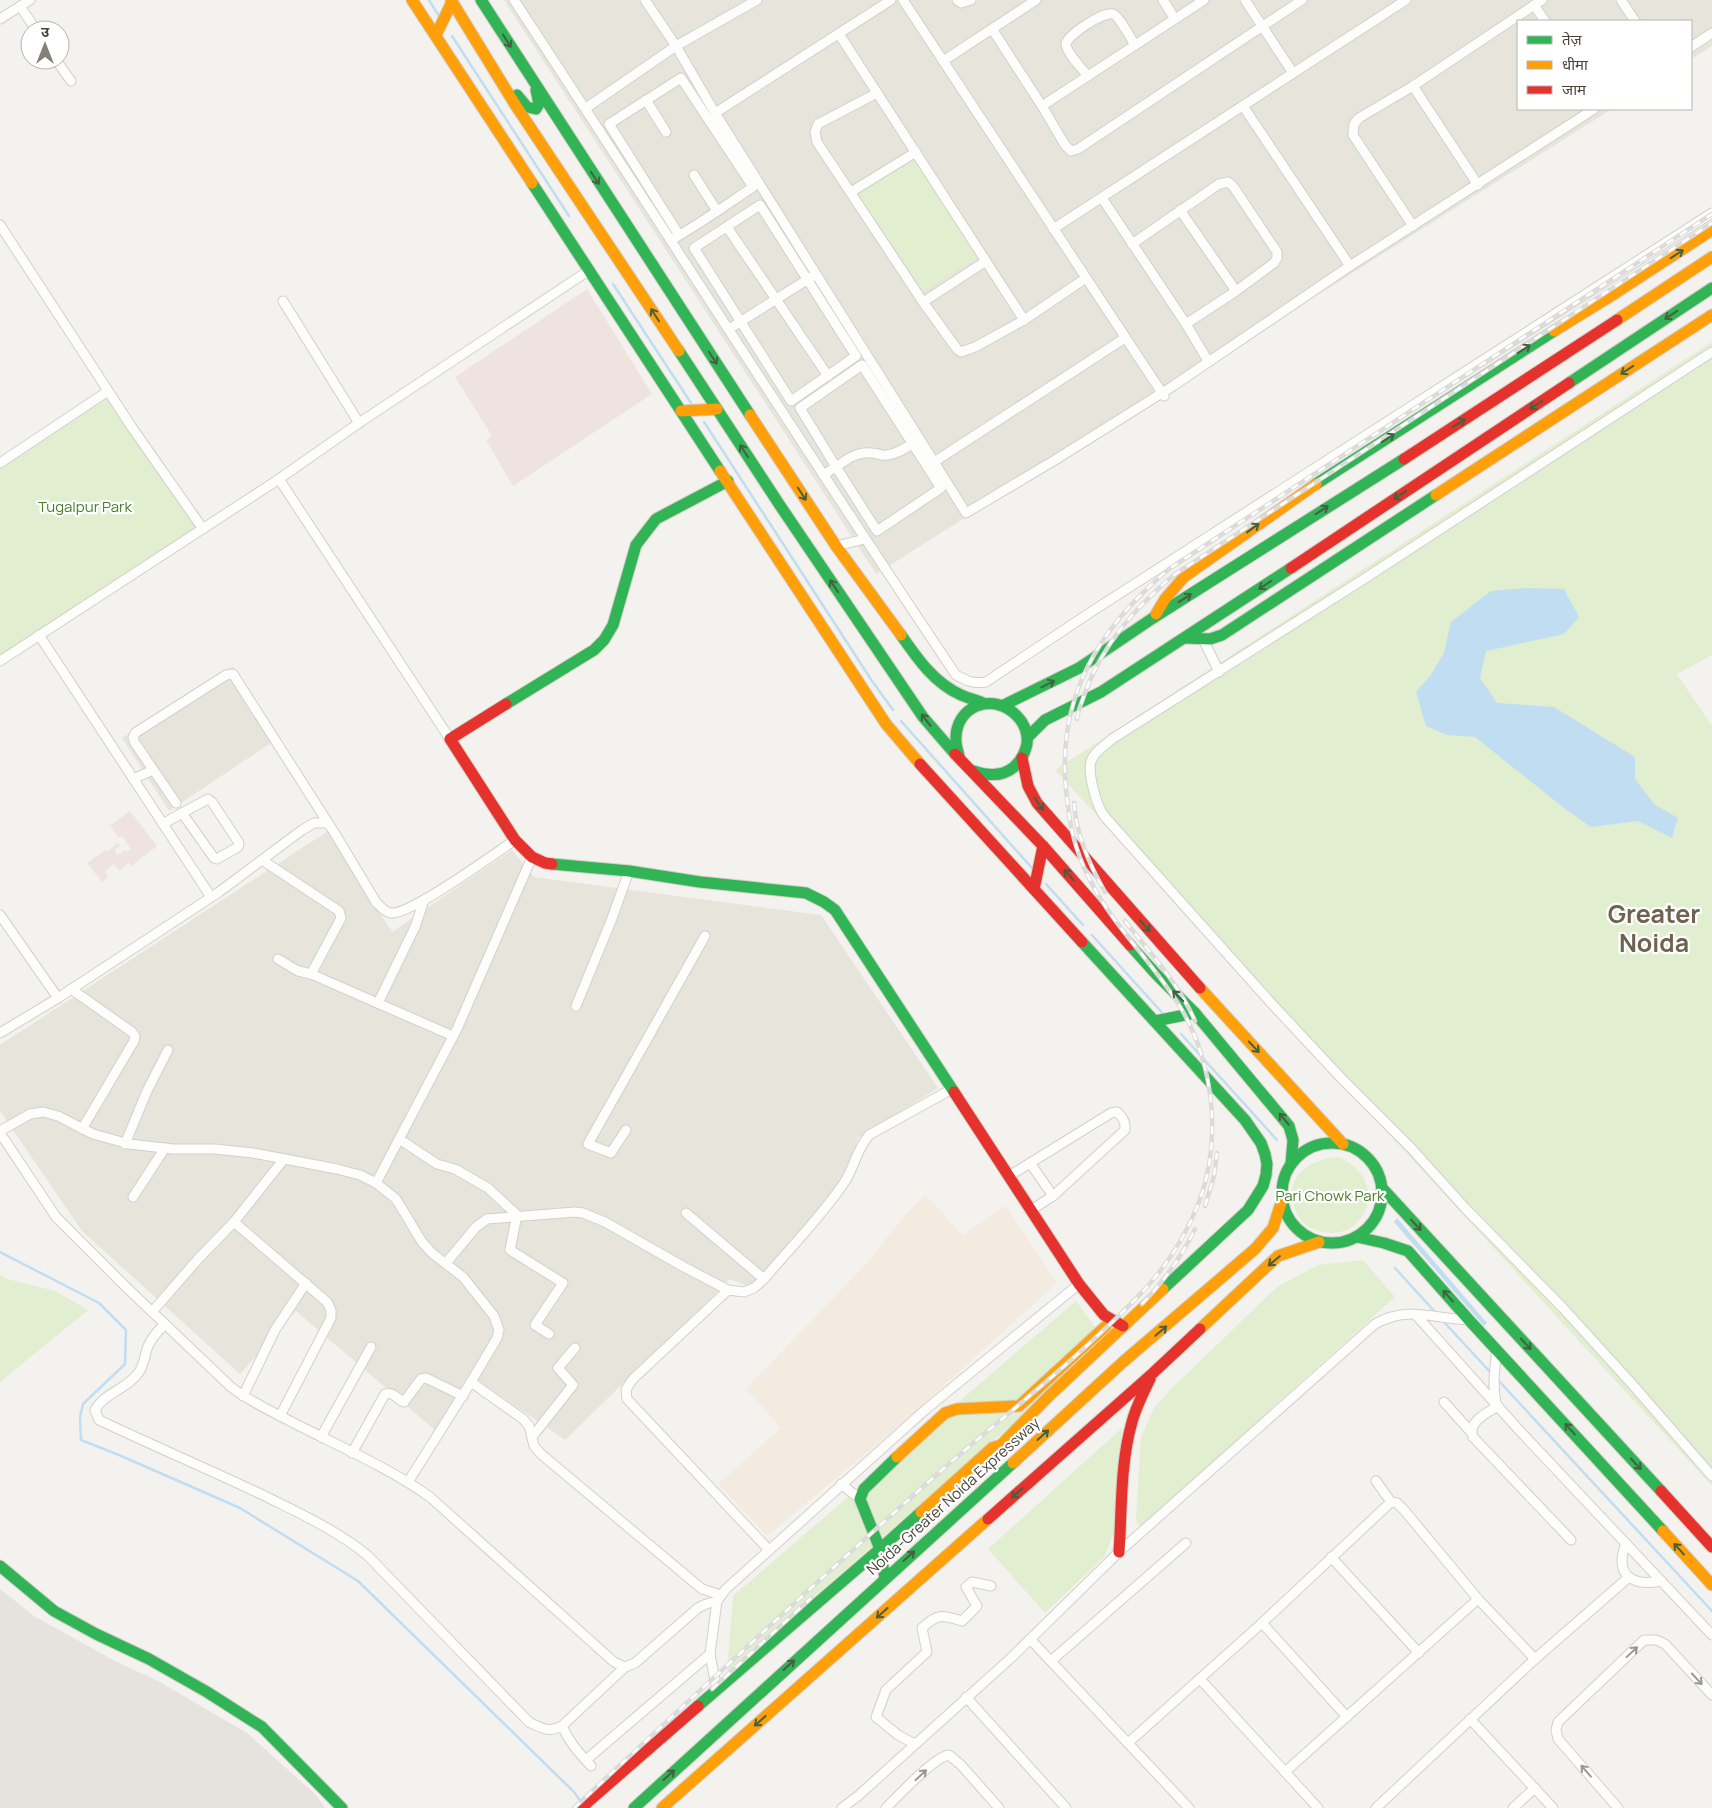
<svg xmlns="http://www.w3.org/2000/svg" width="1712" height="1808" font-family="Manrope,'Noto Sans Devanagari',sans-serif">
  <style>
    .residential { fill: #e7e4dc }
    .commercial { fill: #f3ebdf }
    .industrial { fill: #e6e2de }
    .medical { fill: #eee3df }
    .green { fill: #e1eecf }
    .parking { fill: #e6e3df }
    .water { fill: #c0ddf1 }
    .lines { fill: none; stroke-linecap: round; stroke-linejoin: round }
    .stream { stroke: #c0ddf1; stroke-width: 2.5 }
    .street-casing { stroke: #d2d0cb; stroke-width: 11 }
    .fast-casing { stroke: #d3cfc5; stroke-width: 13 }
    .slow-casing { stroke: #d3cfc5; stroke-width: 13 }
    .jam-casing { stroke: #d3cfc5; stroke-width: 13 }
    .street { stroke: #fdfdfc; stroke-width: 9 }
    .fast { stroke: #30b455; stroke-width: 11 }
    .slow { stroke: #ff9f0a; stroke-width: 11 }
    .jam { stroke: #e5322d; stroke-width: 11 }
    .rail-casing { stroke: #dbdbda; stroke-width: 4.5 }
    .rail { stroke: #fff; stroke-width: 2.5; stroke-dasharray: 8; stroke-linecap: butt }
    .oneway { stroke: #446040 }
    .oneway2 { stroke: #9b9791 }
    .labels { text-anchor: middle; dominant-baseline: central; stroke-width: 4.5; stroke-linejoin: round; paint-order: stroke }
    .park-label { font-size: 15px; fill: #4a7f2a; stroke: #fff }
    .street-label { font-size: 15px; fill: #4b4439; stroke: #fff }
    .town-label { font-size: 25px; font-weight: bold; fill: #6e6250; stroke: #fff }
  </style>
  <rect width="100%" height="100%" fill="#f4f2ee"/>
  <g class="residential">
    <polygon points="504,0 1712,0 1712,46 1691,59 1691,21 1518,21 1518,109 1612,109 876,574"/>
    <polygon points="233,666 280,737 169,811 122,738"/>
    <polygon points="328,831 392,932 512,850 534,877 821,915 938,1088 858,1138 847,1177 752,1288 730,1279 565,1440 469,1374 435,1430 296,1311 240,1374 82,1231 0,1111 0,1045"/>
  </g>
  <polygon class="commercial" points="925,1195 963,1235 1006,1206 1057,1283 901,1424 767,1536 718,1484 781,1428 746,1389 866,1264 905,1215"/>
  <polygon class="industrial" points="0,1589 34,1616 115,1661 158,1681 247,1733 316,1795 325,1808 0,1808"/>
  <g class="medical">
    <polygon points="587,289 652,394 513,486 486,440 492,436 455,377"/>
    <polygon points="130,811 157,846 131,866 129,863 119,871 114,864 105,871 108,877 102,882 87,863 105,850 107,851 118,843 120,846 114,850 118,855 125,850 127,852 131,849 122,836 119,838 110,826"/>
  </g>
  <g class="green">
    <polygon points="914,159 977,257 924,292 858,194"/>
    <polygon points="1712,342 1712,655 1677,674 1712,726 1712,1486 1055,770"/>
    <polygon points="108,391 203,529 0,661 0,463"/>
    <path d="M1338 1157C1394 1180 1364 1248 1316 1230 1305 1225 1300 1221 1295 1209 1283 1177 1309 1159 1338 1157Z"/>
    <polygon points="1363,1260 1395,1297 1140,1527 1136,1519 1141,1437 1154,1408 1170,1390 1277,1287 1318,1265"/>
    <polygon points="0,1275 7,1279 55,1291 88,1310 0,1382"/>
    <polygon points="1076,1301 1102,1337 1097,1351 727,1672 733,1596"/>
    <polygon points="1122,1428 1116,1528 1104,1557 1045,1613 988,1549"/>
  </g>
  <polygon class="parking" points="164,1699 219,1730 295,1792 308,1808 141,1808 106,1763"/>
  <g class="water">
    <polygon points="1527,588 1564,589 1579,617 1564,634 1486,651 1480,678 1497,703 1554,707 1635,757 1635,779 1655,805 1678,818 1672,838 1638,821 1591,827 1564,808 1475,737 1447,735 1426,726 1416,692 1430,676 1444,653 1451,622 1491,591"/>
    <polygon points="1397,1218 1487,1323 1484,1326 1394,1222"/>
  </g>
  <g class="lines">
    <g class="stream">
      <polyline points="429,0 440,18"/>
      <polyline points="452,36 569,216"/>
      <polyline points="613,284 691,403"/>
      <polyline points="704,422 872,681 893,710"/>
      <polyline points="901,721 1032,868"/>
      <polyline points="1046,884 1083,925"/>
      <polyline points="1092,935 1165,1016"/>
      <polyline points="1181,1034 1277,1140"/>
      <polyline points="0,1252 99,1303 126,1330 125,1364 83,1404 80,1417 81,1440 119,1455 240,1508 358,1581 574,1792 581,1802"/>
      <polyline points="1395,1268 1436,1313"/>
      <polyline points="1443,1321 1492,1374"/>
      <polyline points="1498,1380 1712,1611"/>
    </g>
    <g class="street-casing">
      <g id="street">
        <path d="M514 0C662 225 806 452 956 675 967 681 973 684 986 682L1094 610 1712 213"/>
        <polyline points="645,0 676,46 715,113 966,513 1055,460 1173,386 1350,266 1594,109"/>
        <polyline points="903,0 1164,396"/>
        <polyline points="957,0 961,3 971,0"/>
        <polyline points="1163,0 1175,19"/>
        <polyline points="1245,0 1293,73"/>
        <polyline points="1621,0 1635,21"/>
        <polyline points="1534,5 1545,21"/>
        <polyline points="20,6 36,30"/>
        <polyline points="0,19 30,0"/>
        <polyline points="992,29 1042,106 1065,145 1071,151 1078,149 1302,0"/>
        <polyline points="839,34 1024,320"/>
        <polyline points="1691,47 1712,33"/>
        <polyline points="56,60 71,81"/>
        <polyline points="943,61 1036,0"/>
        <path d="M1088 76C1083 70 1066 52 1066 44 1067 35 1104 11 1113 14 1119 16 1131 39 1135 45"/>
        <polyline points="1413,86 1478,185"/>
        <polyline points="877,93 818,124 815,132 817,142 923,302 957,349 961,352 975,347 1024,320 1086,278"/>
        <polyline points="646,100 666,132"/>
        <polyline points="1042,106 1204,0"/>
        <polyline points="1243,106 1350,266"/>
        <polyline points="586,108 676,46 757,0"/>
        <polyline points="715,113 891,0"/>
        <polyline points="694,175 717,211"/>
        <polyline points="851,192 916,152"/>
        <polyline points="1102,198 1186,324 1208,361"/>
        <polygon points="760,205 856,356 791,401 694,248"/>
        <polyline points="1180,210 1236,291"/>
        <polyline points="0,225 131,426 203,529"/>
        <polyline points="1413,226 1353,135 1354,124 1359,118 1413,86 1542,0"/>
        <polyline points="727,227 828,376"/>
        <polyline points="1053,229 1406,0"/>
        <path d="M671 240C700 224 726 205 753 187L681 78 609 124 679 235"/>
        <polyline points="1132,244 1219,184 1228,182 1233,186 1277,252 1277,258 1274,263 1236,291 1186,324"/>
        <polyline points="283,301 359,423"/>
        <polyline points="923,302 986,261"/>
        <polyline points="729,329 813,276"/>
        <path d="M1712 352 1367 577 1112 739C1106 745 1095 751 1092 759 1086 770 1097 808 1105 817L1272 1004 1342 1079 1411 1148 1465 1208 1563 1308 1632 1384 1712 1476"/>
        <polyline points="934,462 1125,338"/>
        <polyline points="0,463 108,391"/>
        <path d="M823 475 836 467 800 408 862 365 941 488 877 531 836 467C847 459 858 451 872 453 877 453 882 456 887 455 899 454 910 445 919 439"/>
        <polyline points="279,479 450,739"/>
        <polyline points="836,546 865,539"/>
        <polyline points="39,635 211,897"/>
        <polyline points="1203,639 1219,672"/>
        <polyline points="0,661 279,479 359,423 588,271"/>
        <polyline points="133,779 153,770"/>
        <polygon points="208,799 212,802 239,843 238,847 217,859 214,858 182,813"/>
        <polyline points="176,803 135,743 133,738 135,733 226,675 233,674 328,823"/>
        <polyline points="163,824 182,813"/>
        <polyline points="262,860 339,911 341,918 311,974"/>
        <polyline points="0,915 58,998"/>
        <polyline points="278,959 298,971 311,974 453,1036"/>
        <polyline points="71,989 132,1032 135,1036 134,1041 82,1129"/>
        <polyline points="378,1003 415,927 424,900"/>
        <polyline points="576,1006 611,921 629,871"/>
        <path d="M0 1033 58 998 219 892 302 830 314 823H328L334 832 376 902C380 906 384 912 391 913 411 915 494 854 515 840"/>
        <polyline points="626,1130 611,1153 588,1144 705,936"/>
        <polyline points="0,1131 30,1114 43,1112 58,1116 93,1134 129,1144 173,1149 215,1149 253,1153 337,1169 360,1175 376,1183"/>
        <path d="M0 1133 56 1217 125 1286 231 1387C248 1400 268 1410 288 1420 334 1444 388 1467 430 1497L614 1662 625 1667 635 1663 698 1608 706 1604 717 1601"/>
        <polyline points="399,1139 437,1164 455,1169 488,1188 517,1215 510,1250 563,1283 535,1325 549,1334"/>
        <polyline points="125,1144 147,1091 168,1050"/>
        <polyline points="1030,1163 1053,1196"/>
        <path d="M1009 1176 1111 1113 1117 1112C1123 1117 1126 1122 1125 1130L1053 1196 1031 1210"/>
        <polyline points="133,1197 165,1148"/>
        <polyline points="686,1213 764,1279"/>
        <polyline points="234,1222 327,1302 331,1310 331,1318 280,1416"/>
        <path d="M446 1263 476 1227 487 1219 575 1212 583 1213 605 1222 684 1267 728 1290 744 1292 754 1288 764 1279C791 1247 821 1217 844 1183 855 1167 855 1152 869 1135L952 1089"/>
        <polyline points="728,1290 633,1379 626,1389 627,1399 769,1550"/>
        <polyline points="152,1312 199,1258 234,1222 284,1159"/>
        <polyline points="1415,1314 1519,1430 1712,1635"/>
        <path d="M165 1324C158 1331 152 1337 148 1346 145 1354 144 1365 139 1372 128 1389 105 1392 95 1410L99 1420C154 1446 210 1470 265 1496 301 1514 336 1530 367 1555L529 1722C541 1728 549 1733 562 1726L625 1667"/>
        <polyline points="471,1382 497,1338 499,1330 494,1316 463,1277 432,1253 422,1242 396,1199 376,1183 457,1029 532,857"/>
        <polyline points="243,1396 275,1330 306,1283"/>
        <polyline points="1444,1402 1471,1432"/>
        <path d="M1496 1403C1492 1384 1495 1367 1497 1349"/>
        <path d="M1498 1406C1487 1413 1467 1422 1473 1437L1571 1540"/>
        <polyline points="321,1437 371,1347"/>
        <polyline points="532,1437 573,1385 558,1368 575,1348"/>
        <path d="M352 1453 385 1394C394 1391 397 1400 404 1402L421 1379 426 1378 463 1396"/>
        <polyline points="1376,1481 1391,1502"/>
        <polyline points="408,1482 471,1382 523,1419 529,1426 534,1446 541,1454 702,1589 721,1595"/>
        <polyline points="841,1484 860,1499"/>
        <path d="M1626 1543C1614 1574 1631 1587 1661 1581"/>
        <polyline points="1331,1557 1419,1653"/>
        <polyline points="1262,1623 1347,1717"/>
        <polyline points="1030,1639 1189,1808"/>
        <polyline points="1051,1661 1186,1543"/>
        <polyline points="1200,1679 1318,1808"/>
        <polyline points="717,1691 710,1654 717,1601 726,1589 925,1410 1079,1284"/>
        <polyline points="966,1697 1066,1808"/>
        <polyline points="1470,1719 1553,1808"/>
        <path d="M562 1726C569 1742 579 1753 591 1766"/>
        <polyline points="1128,1743 1262,1623 1391,1502 1397,1503 1404,1510 1478,1599 1535,1659"/>
        <path d="M915 1744 898 1735 876 1717 886 1690 927 1652 922 1628C938 1613 942 1615 962 1621L977 1606 966 1587 972 1582 991 1586"/>
        <polyline points="586,1760 710,1654"/>
        <polyline points="1285,1772 1478,1599"/>
        <path d="M842 1808 858 1796 1012 1657 1119 1552 1375 1324C1407 1305 1434 1319 1469 1320"/>
        <path d="M886 1808C898 1796 934 1757 949 1755L961 1765 999 1808"/>
        <polyline points="1376,1808 1535,1659 1629,1577"/>
        <polyline points="1513,1808 1535,1788"/>
        <polyline points="1618,1808 1558,1739 1556,1730 1558,1722 1644,1640 1656,1640 1665,1644 1712,1695"/>
      </g>
    </g>
    <g class="fast-casing">
      <g id="fast">
        <polyline points="481,0 750,415"/>
        <polyline points="517,95 527,107 536,109 539,104 536,90"/>
        <polyline points="532,183 720,471"/>
        <polyline points="679,351 779,504 923,717 955,754"/>
        <polyline points="1569,383 1712,288"/>
        <polyline points="1316,484 1554,331"/>
        <path d="M901 635C917 658 934 683 961 695 968 698 976 700 983 703"/>
        <polyline points="1185,638 1210,639 1222,635 1436,495"/>
        <polyline points="506,704 594,650 604,640 613,625 636,545 656,519 728,481"/>
        <polyline points="1004,705 1079,668 1153,618 1404,459"/>
        <polyline points="1028,737 1045,720 1101,692 1291,568"/>
        <path d="M959 756C958 751 956 746 956 741 954 706 993 691 1017 716 1025 724 1028 733 1027 744 1025 753 1021 761 1014 767 1002 777 988 776 974 771"/>
        <polyline points="552,864 629,871 700,882 806,893 824,902 835,910 954,1092"/>
        <polyline points="1082,942 1245,1120 1261,1143 1265,1154 1267,1164 1266,1175 1263,1186 1248,1210 1163,1289"/>
        <polyline points="1130,945 1156,974 1195,1013 1289,1126 1293,1140 1291,1164"/>
        <polyline points="1155,1021 1195,1013"/>
        <circle cx="1332" cy="1193" r="50"/>
        <polyline points="1383,1189 1661,1491"/>
        <polyline points="1357,1237 1384,1243 1408,1251 1469,1320 1663,1531"/>
        <polyline points="0,1566 54,1611 96,1634 149,1659 207,1692 262,1727 342,1808"/>
        <polyline points="885,1578 880,1549 921,1512"/>
        <polyline points="698,1706 880,1549 860,1499 864,1489 897,1457"/>
        <polyline points="634,1808 1013,1463"/>
      </g>
    </g>
    <g class="slow-casing">
      <g id="slow">
        <polyline points="412,0 532,183"/>
        <polyline points="451,0 516,106 679,351"/>
        <polyline points="436,35 452,2"/>
        <polyline points="1617,320 1712,257"/>
        <polyline points="1554,331 1614,294 1712,230"/>
        <polyline points="681,411 717,409"/>
        <polyline points="750,415 836,546 901,635"/>
        <polyline points="720,471 886,724 920,764"/>
        <polyline points="1436,495 1712,315"/>
        <polyline points="1156,614 1165,599 1184,577 1316,484"/>
        <polyline points="1200,988 1343,1144"/>
        <polyline points="1200,1329 1278,1256 1319,1242"/>
        <polyline points="897,1457 945,1413 957,1409 1019,1406 1106,1326"/>
        <polyline points="1013,1463 1123,1362 1255,1249 1273,1228 1282,1200"/>
        <polyline points="921,1512 992,1448 1001,1445 1049,1396 1163,1289"/>
        <polyline points="1663,1531 1712,1585"/>
        <polyline points="662,1808 988,1519"/>
      </g>
    </g>
    <g class="jam-casing">
      <g id="jam">
        <polyline points="1404,459 1617,320"/>
        <polyline points="1291,568 1569,383"/>
        <polyline points="506,704 450,739 515,840 532,857 545,863 552,864"/>
        <polyline points="955,754 1043,846 1130,945"/>
        <polyline points="1022,758 1028,786 1037,803 1200,988"/>
        <polyline points="920,764 1082,942"/>
        <polyline points="1034,889 1043,846"/>
        <polyline points="954,1092 1079,1284 1104,1315 1123,1326"/>
        <polyline points="1661,1491 1712,1547"/>
        <polyline points="988,1519 1153,1373 1200,1329"/>
        <path d="M1119 1552C1122 1509 1120 1464 1132 1422 1136 1407 1143 1393 1150 1379"/>
        <polyline points="581,1808 698,1706"/>
      </g>
    </g>
    <use href="#street" class="street"/>
    <use href="#fast" class="fast"/>
    <use href="#slow" class="slow"/>
    <use href="#jam" class="jam"/>
    <g class="rail-casing">
      <g id="rail">
        <path d="M1077 719C1078 710 1082 702 1085 693 1102 645 1135 608 1174 575L1712 223"/>
        <path d="M1074 803C1076 834 1090 866 1105 892"/>
        <path d="M1125 921C1150 953 1179 984 1195 1021"/>
        <polyline points="1205,1206 1214,1176 1217,1153"/>
        <path d="M1142 1304C1164 1281 1181 1258 1195 1229"/>
        <polyline points="712,1689 811,1598"/>
        <path d="M574 1808C696 1694 818 1580 943 1469 989 1429 1037 1391 1082 1350 1133 1303 1173 1269 1199 1202 1222 1141 1214 1066 1182 1010 1155 964 1114 928 1090 880 1074 849 1069 823 1066 789 1057 695 1100 627 1169 569L1712 214"/>
      </g>
    </g>
    <use href="#rail" class="rail"/>
  </g>
  <defs><path id="oneway-shaft" d="M-6 0H5M1.5-3L5.5 0L1.5 3" fill="none" stroke-width="1.6" stroke-linecap="round" stroke-linejoin="round" transform="scale(1.25)"/></defs>
  <g class="oneway">
    <use href="#oneway-shaft" transform="translate(507 41) rotate(58)"/>
    <use href="#oneway-shaft" transform="translate(595 178) rotate(57)"/>
    <use href="#oneway-shaft" transform="translate(1677 254) rotate(-33)"/>
    <use href="#oneway-shaft" transform="translate(655 315) rotate(-123)"/>
    <use href="#oneway-shaft" transform="translate(1671 315) rotate(146)"/>
    <use href="#oneway-shaft" transform="translate(1524 349) rotate(-33)"/>
    <use href="#oneway-shaft" transform="translate(713 358) rotate(57)"/>
    <use href="#oneway-shaft" transform="translate(1627 370) rotate(147)"/>
    <use href="#oneway-shaft" transform="translate(1536 405) rotate(146)"/>
    <use href="#oneway-shaft" transform="translate(1459 423) rotate(-33)"/>
    <use href="#oneway-shaft" transform="translate(1388 438) rotate(-33)"/>
    <use href="#oneway-shaft" transform="translate(744 451) rotate(-123)"/>
    <use href="#oneway-shaft" transform="translate(802 494) rotate(57)"/>
    <use href="#oneway-shaft" transform="translate(1400 495) rotate(146)"/>
    <use href="#oneway-shaft" transform="translate(1322 510) rotate(-33)"/>
    <use href="#oneway-shaft" transform="translate(1253 528) rotate(-36)"/>
    <use href="#oneway-shaft" transform="translate(1265 585) rotate(146)"/>
    <use href="#oneway-shaft" transform="translate(834 586) rotate(-124)"/>
    <use href="#oneway-shaft" transform="translate(1185 598) rotate(-33)"/>
    <use href="#oneway-shaft" transform="translate(1048 684) rotate(-27)"/>
    <use href="#oneway-shaft" transform="translate(926 720) rotate(-128)"/>
    <use href="#oneway-shaft" transform="translate(1039 804) rotate(55)"/>
    <use href="#oneway-shaft" transform="translate(1069 875) rotate(-132)"/>
    <use href="#oneway-shaft" transform="translate(1145 926) rotate(49)"/>
    <use href="#oneway-shaft" transform="translate(1178 996) rotate(-135)"/>
    <use href="#oneway-shaft" transform="translate(1254 1047) rotate(47)"/>
    <use href="#oneway-shaft" transform="translate(1284 1119) rotate(-130)"/>
    <use href="#oneway-shaft" transform="translate(1416 1225) rotate(47)"/>
    <use href="#oneway-shaft" transform="translate(1274 1261) rotate(140)"/>
    <use href="#oneway-shaft" transform="translate(1448 1296) rotate(-131)"/>
    <use href="#oneway-shaft" transform="translate(1161 1331) rotate(-40)"/>
    <use href="#oneway-shaft" transform="translate(1526 1344) rotate(47)"/>
    <use href="#oneway-shaft" transform="translate(1570 1429) rotate(-132)"/>
    <use href="#oneway-shaft" transform="translate(1043 1435) rotate(-42)"/>
    <use href="#oneway-shaft" transform="translate(1636 1464) rotate(47)"/>
    <use href="#oneway-shaft" transform="translate(1017 1493) rotate(138)"/>
    <use href="#oneway-shaft" transform="translate(1679 1549) rotate(-132)"/>
    <use href="#oneway-shaft" transform="translate(909 1556) rotate(-42)"/>
    <use href="#oneway-shaft" transform="translate(882 1613) rotate(138)"/>
    <use href="#oneway-shaft" transform="translate(789 1665) rotate(-42)"/>
    <use href="#oneway-shaft" transform="translate(760 1721) rotate(138)"/>
    <use href="#oneway-shaft" transform="translate(669 1775) rotate(-42)"/>
  </g>
  <g class="oneway2">
    <use href="#oneway-shaft" transform="translate(1632 1652) rotate(-43)"/>
    <use href="#oneway-shaft" transform="translate(1697 1679) rotate(47)"/>
    <use href="#oneway-shaft" transform="translate(1586 1771) rotate(-131)"/>
    <use href="#oneway-shaft" transform="translate(921 1775) rotate(-43)"/>
  </g>
  <g class="labels">
    <g class="park-label">
      <text x="85" y="506">Tugalpur Park</text>
      <text x="1330" y="1195">Pari Chowk Park</text>
    </g>
    <g class="street-label">
      <text transform="translate(953 1496) rotate(-42)">Noida-Greater Noida Expressway</text>
    </g>
    <g class="town-label">
      <text x="1654" y="913">Greater<tspan x="1654" dy="29">Noida</tspan></text>
    </g>
  </g>
  <rect x="1517" y="20" width="175" height="90" fill="#ffffff" stroke="#b7b4b0"/>
  <rect x="1527" y="36" width="25" height="8" fill="#30b455" stroke="#b7b4b0"/>
  <text x="1562" y="45" font-size="15" fill="#4b4439">तेज़</text>
  <rect x="1527" y="61" width="25" height="8" fill="#ff9f0a" stroke="#b7b4b0"/>
  <text x="1562" y="70" font-size="15" fill="#4b4439">धीमा</text>
  <rect x="1527" y="86" width="25" height="8" fill="#e5322d" stroke="#b7b4b0"/>
  <text x="1562" y="95" font-size="15" fill="#4b4439">जाम</text>
  <g transform="translate(45 45)"><circle r="24" fill="#ffffff" stroke="#b7b4b0"/>
  <path d="M0-4L9 19L0 12L-9 19Z" fill="#868178"/>
  <text y="-8" font-size="14" font-weight="bold" text-anchor="middle" fill="#4b4439">उ</text>
  </g>
</svg>
